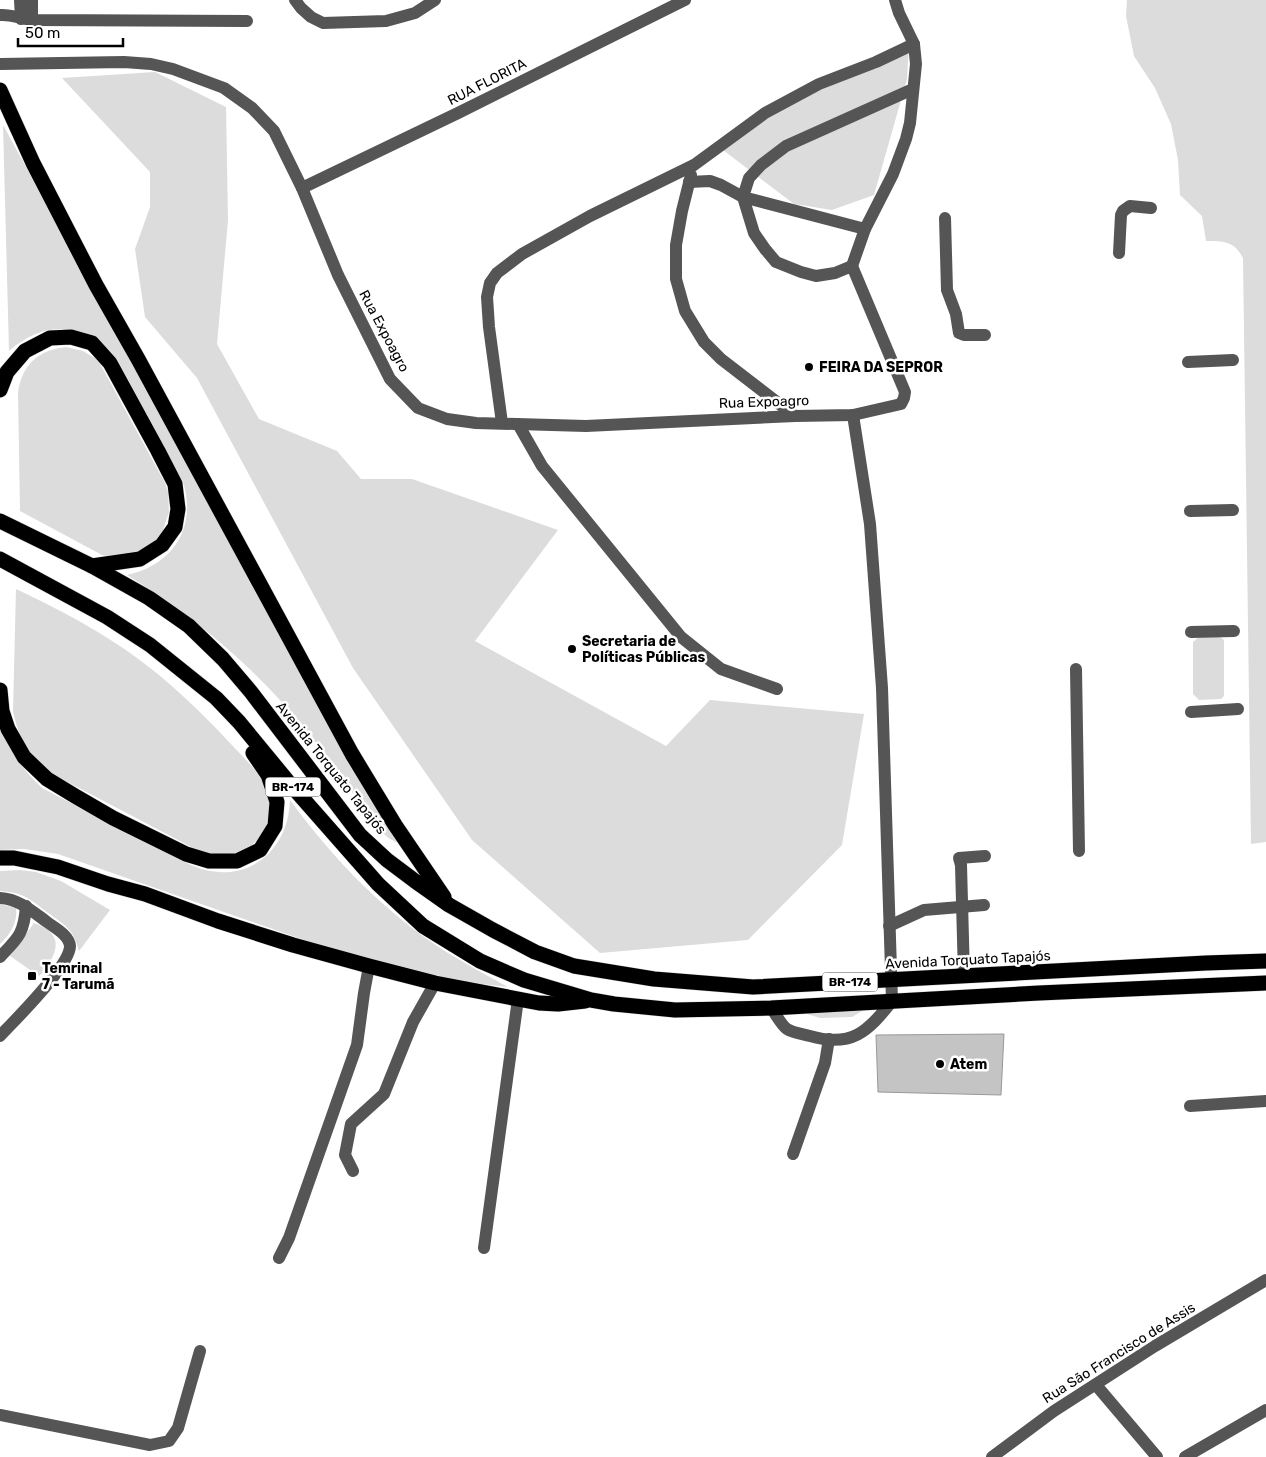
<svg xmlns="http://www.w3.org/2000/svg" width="1266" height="1457" font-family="Rubik,sans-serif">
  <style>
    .green { fill: #dcdcdc }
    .building { fill: #c4c4c4; stroke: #999 }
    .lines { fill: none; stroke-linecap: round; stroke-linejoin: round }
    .highway-casing { stroke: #dbdbdb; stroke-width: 16 }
    .minor { stroke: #555; stroke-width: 12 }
    .highway { stroke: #000; stroke-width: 15 }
    .poi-dot { fill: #000; stroke: #fff; stroke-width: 2 }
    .labels { text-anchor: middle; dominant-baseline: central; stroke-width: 5; stroke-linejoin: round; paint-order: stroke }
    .shield { fill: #fff; stroke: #4c4c4c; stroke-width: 1 }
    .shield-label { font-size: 12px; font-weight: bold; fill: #000 }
    .street-label { font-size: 14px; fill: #000; stroke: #fff }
    .poi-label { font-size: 14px; font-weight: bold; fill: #000; stroke: #fff; text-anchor: start }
  </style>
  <rect width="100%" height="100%" fill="#fff"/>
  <g class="green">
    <path d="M1127 0H1266V842L1251 844 1243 258C1234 241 1224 241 1206 241L1202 216 1180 195 1178 160 1171 124 1155 88 1134 56 1126 16Z"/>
    <polygon points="909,45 907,79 874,195 832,210 794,204 723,150 752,122"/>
    <polygon points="155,72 226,107 228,220 217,344 259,419 337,451 361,479 412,479 558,530 475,641 666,746 710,700 864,714 842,845 748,940 600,953 472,840 353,668 197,378 145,317 135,249 150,207 150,172 62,78"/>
    <path d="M3 125 398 843C394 841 389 839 385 835 376 827 369 815 362 805 340 778 322 750 300 723 251 664 192 615 127 575 173 565 197 528 183 482L117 359C87 322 45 319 9 351Z"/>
    <path d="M66 347 83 351 98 360 165 483 168 492 169 512 163 530 158 538 142 551 113 557 102 555 20 511 18 392C22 365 38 350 66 347Z"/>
    <path d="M16 589C48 604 79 620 109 639 154 667 193 703 229 742 241 755 255 767 263 783 273 803 272 826 255 842 239 859 220 857 199 851L56 776C32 760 18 739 13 711Z"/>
    <polygon points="1199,637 1220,637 1224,640 1224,696 1221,699 1199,700 1193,694 1193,642"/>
    <path d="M0 725C9 750 23 770 42 788L187 863C239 889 288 857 290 800 334 860 385 913 448 953 468 965 488 976 508 987L482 984 443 977 327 948 58 854 24 849 0 850Z"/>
    <path d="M20 870 36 872 61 881 110 910 79 951C77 945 75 937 71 932 63 922 53 917 43 909 26 896 22 893 0 891V871Z"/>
    <path d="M0 904 16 908C18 922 10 935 0 944Z"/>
    <path d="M34 923C53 930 62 940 51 960 47 967 45 971 39 976L10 956Z"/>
    <polygon points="874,1004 852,1017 820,1018 781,1006"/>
  </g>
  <polygon class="building" points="1004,1034 1001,1095 878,1092 876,1035"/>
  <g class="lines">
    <g class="highway-casing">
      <g id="highway">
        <polyline points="0,90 33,163 96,285 138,359 352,754 395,825 444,897"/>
        <polyline points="0,390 7,372 25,351 50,338 71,337 92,343 110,363 158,451 175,484 178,509 175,527 162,545 140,559 92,566"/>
        <polyline points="0,521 92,566 149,598 189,626 223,659 251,692 360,835 387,860 415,881 449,905 493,930 535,952 574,966 654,979 753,987 1206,963 1266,961"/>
        <polyline points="0,559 107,617 150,645 216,698 239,722 290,784 378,884 423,926 480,961 524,980 591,1000 614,1004 675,1010 771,1008 1039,993 1266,983"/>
        <polyline points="0,690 2,711 8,729 24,757 47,779 75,796 113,818 186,854 209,861 237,861 260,850 275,826 277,802 268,775 253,753"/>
        <polyline points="0,858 14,858 58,867 108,884 145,894 218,921 293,945 369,966 435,983 539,1003 558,1004 585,1001"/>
      </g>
    </g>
    <g class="minor">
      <polyline points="20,0 21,19"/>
      <polyline points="295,0 301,8 311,17 323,23 386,21 415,13 435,0"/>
      <path d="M0 15C11 14 21 19 32 20L247 21"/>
      <polyline points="32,20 32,0"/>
      <polyline points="0,64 124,62 151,64 173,69 224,88 252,108 274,131 302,188 338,275 390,379 418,408 447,419 476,423 586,426 795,416 853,415 901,404 904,398 905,392 852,266 835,273 816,276 801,272 776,262 765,249 754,233 743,197 721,185 710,181 689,182"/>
      <polyline points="691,175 682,211 676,245 676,279 685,311 704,342 721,359 795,416"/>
      <polyline points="302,188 458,113 685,0"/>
      <polyline points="945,218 947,290 956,314 959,333 964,335 985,335"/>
      <polyline points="865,229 743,197 749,178 761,165 786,146 913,89"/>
      <polyline points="1119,253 1121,215 1123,211 1130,206 1151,208"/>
      <polyline points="852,266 865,229 893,174 906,139 910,123 916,64 914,44 899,13 895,0"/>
      <polyline points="1188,362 1233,360"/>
      <polyline points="502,423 489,327 487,297 490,283 497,273 522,254 590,216 694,165 765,113 819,84 876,62 914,44"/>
      <polyline points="518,424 542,466 681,637 721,669 777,689"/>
      <polyline points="1190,511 1233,510"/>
      <polyline points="1191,632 1234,631"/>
      <polyline points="1076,669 1079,851"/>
      <polyline points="1191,712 1238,709"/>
      <path d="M0 898C19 899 32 911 47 922 55 928 69 935 70 946 70 966 15 1020 0 1036"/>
      <polyline points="889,926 924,910 984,905"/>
      <path d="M0 957C18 938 24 934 26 906"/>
      <polyline points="964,976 961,865 959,858 985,856"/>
      <path d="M771 1008C775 1013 782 1026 787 1029 793 1033 803 1034 810 1036 851 1048 868 1032 892 1001L882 688 870 524 853 415"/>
      <polyline points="1190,1106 1266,1101"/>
      <polyline points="793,1154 825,1063 829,1039"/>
      <polyline points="353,1171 345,1155 351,1124 384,1094 413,1022 435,983"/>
      <polyline points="484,1248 518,999"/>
      <polyline points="279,1258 289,1238 357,1045 364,993 369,966"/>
      <polyline points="1096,1385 1157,1457"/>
      <polyline points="0,1415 150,1445 169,1441 178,1428 200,1351"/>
      <polyline points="992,1457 1054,1411 1155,1346 1266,1280"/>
      <polyline points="1185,1457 1266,1410"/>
    </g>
    <use href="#highway" class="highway"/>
  </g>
  <g class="poi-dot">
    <circle cx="809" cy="367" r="5"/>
    <circle cx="572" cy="649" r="5"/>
    <rect x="27" y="971" width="10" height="10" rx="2.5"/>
    <circle cx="940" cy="1064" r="5"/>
  </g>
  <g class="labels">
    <g class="shield">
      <rect x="265.5" y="777.5" width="55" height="19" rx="4"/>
      <rect x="822.5" y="972.5" width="55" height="19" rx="4"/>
    </g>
    <g class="shield-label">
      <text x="293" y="787">BR-174</text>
      <text x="850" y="982">BR-174</text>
    </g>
    <g class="street-label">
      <text transform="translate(487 82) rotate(-27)">RUA FLORITA</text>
      <text transform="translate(384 331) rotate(62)">Rua Expoagro</text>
      <text transform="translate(764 402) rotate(-2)">Rua Expoagro</text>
      <text transform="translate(331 768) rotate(51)">Avenida Torquato Tapajós</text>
      <text transform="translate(968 960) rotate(-3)">Avenida Torquato Tapajós</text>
      <text transform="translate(1119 1353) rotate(-32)">Rua São Francisco de Assis</text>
    </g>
    <g class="poi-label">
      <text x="819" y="367">FEIRA DA SEPROR</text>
      <text x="582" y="641">Secretaria de<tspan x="582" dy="16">Políticas Públicas</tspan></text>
      <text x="42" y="968">Temrinal<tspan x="42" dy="16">7 - Tarumã</tspan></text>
      <text x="950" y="1064">Atem</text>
    </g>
  </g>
  <path d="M18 38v8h105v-8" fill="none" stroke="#000000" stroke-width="2.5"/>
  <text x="25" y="38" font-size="15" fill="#000000" stroke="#ffffff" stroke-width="4" paint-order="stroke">50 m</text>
</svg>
